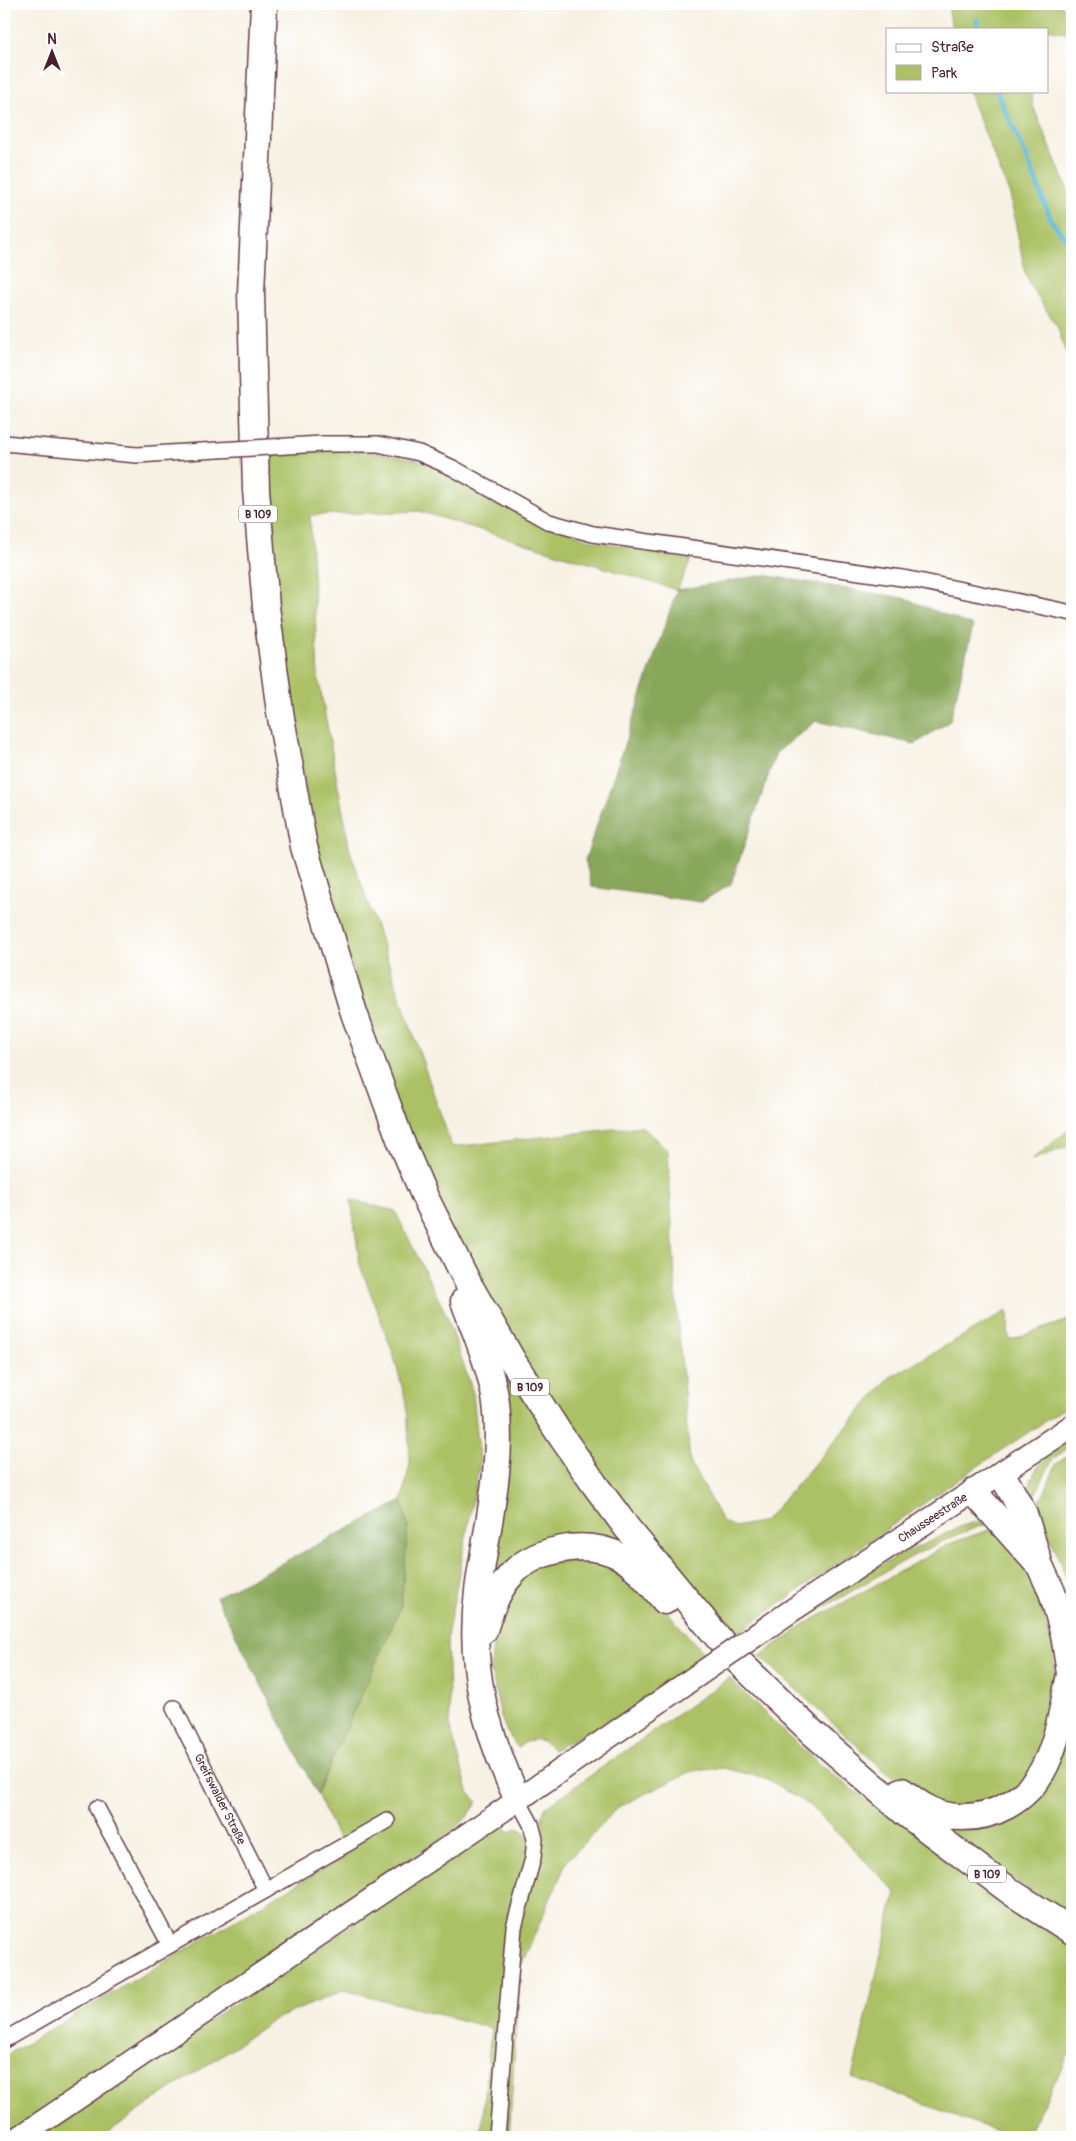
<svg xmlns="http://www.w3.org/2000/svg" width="1076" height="2141" font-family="Pangolin,sans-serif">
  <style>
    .green { fill: #acc165; stroke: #7b7048 }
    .forest { fill: #89a75a; stroke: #6a6342 }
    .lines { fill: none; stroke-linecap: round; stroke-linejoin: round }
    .stream { stroke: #56b6d5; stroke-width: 5 }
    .minor-casing { stroke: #643e46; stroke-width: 18 }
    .secondary-casing { stroke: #643e46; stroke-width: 25 }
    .trunk-casing { stroke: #643e46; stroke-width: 29 }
    .minor { stroke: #fff; stroke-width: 15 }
    .secondary { stroke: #fff; stroke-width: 22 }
    .trunk { stroke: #fff; stroke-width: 26 }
    .minor-bridge-casing { stroke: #643e46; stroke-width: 18; stroke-linecap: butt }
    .secondary-bridge-casing { stroke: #643e46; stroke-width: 25; stroke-linecap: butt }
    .minor-bridge { stroke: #fff; stroke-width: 15 }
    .secondary-bridge { stroke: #fff; stroke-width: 22 }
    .labels { text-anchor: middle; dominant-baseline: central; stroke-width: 5; stroke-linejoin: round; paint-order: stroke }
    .shield { fill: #fff; stroke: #80626b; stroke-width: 1 }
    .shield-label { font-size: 11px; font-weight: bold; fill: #4a1f2b }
    .street-label { font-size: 12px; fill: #4a1f2b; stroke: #fff }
  </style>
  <rect width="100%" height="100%" fill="#fff"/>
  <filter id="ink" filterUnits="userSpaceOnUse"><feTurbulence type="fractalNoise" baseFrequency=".02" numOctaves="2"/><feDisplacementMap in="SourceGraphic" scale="10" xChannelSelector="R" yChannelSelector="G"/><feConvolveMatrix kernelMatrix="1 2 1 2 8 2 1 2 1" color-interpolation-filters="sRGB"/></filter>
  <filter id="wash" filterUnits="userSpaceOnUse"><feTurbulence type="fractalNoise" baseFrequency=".0096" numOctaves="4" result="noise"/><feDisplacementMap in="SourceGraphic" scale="20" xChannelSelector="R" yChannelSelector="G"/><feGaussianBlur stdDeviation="1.12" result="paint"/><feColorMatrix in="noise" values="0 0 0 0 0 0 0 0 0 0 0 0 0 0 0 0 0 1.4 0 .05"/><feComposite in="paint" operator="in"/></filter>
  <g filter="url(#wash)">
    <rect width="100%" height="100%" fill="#f6f1e2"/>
    <g class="green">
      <polygon points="948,4 1048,4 1072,8 1072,34 1047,29 952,29"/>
      <polygon points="968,91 1031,91 1033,106 1072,200 1072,403 1071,367 1057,326 1032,289 1025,272 1010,195"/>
      <path d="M354 449 415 459 450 471 586 539 691 560 677 590 419 511 310 515 318 676 350 851 452 1147 641 1126 668 1150 676 1299 690 1462 722 1521 734 1527 765 1521 889 1378 1007 1311C1011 1322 1006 1330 1010 1340L1072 1319V1403L969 1472 739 1632 691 1582 665 1561 548 1401 449 1227 395 1101 321 871 289 701 277 602 264 454Z"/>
      <polygon points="1072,1127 1072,1145 1032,1160"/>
      <polygon points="351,1200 395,1211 447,1316 473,1393 480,1462 447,1637 450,1726 468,1792 478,1802 467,1817 449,1833 9,2137 4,2137 4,2057 346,1855 317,1794 354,1708 408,1527 402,1501 410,1463 407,1405 393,1353 360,1265"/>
      <polygon points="512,1377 622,1537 613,1547 497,1580 487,1574 499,1384"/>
      <path d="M1072 1439V1445L1053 1459 1034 1496 1029 1498C1028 1468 1049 1454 1072 1439Z"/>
      <polygon points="1072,1453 1072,1594 1046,1525 1032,1506 1043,1497 1056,1464"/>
      <path d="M980 1521 990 1523C923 1544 863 1586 802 1620L800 1617 874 1568 962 1526Z"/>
      <polygon points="995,1528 1030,1574 1054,1650 1054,1709 1028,1778 994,1806 944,1809 901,1783 882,1769 760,1656 805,1624 951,1543"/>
      <path d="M605 1556 660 1604 705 1655 678 1674 682 1680 648 1701 553 1750C543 1737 531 1736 518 1748L507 1732 501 1717 491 1670 494 1628 506 1591 529 1567Z"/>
      <path d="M729 1678C783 1731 832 1782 899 1819L1072 1943V2048L1026 2137H1012L852 2077 896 1892 810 1806 766 1778 724 1768 692 1771 618 1807 567 1861 520 1968 509 2137H481L491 2028 345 1990 275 2019 101 2137H34L423 1878 501 1824 510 1832 516 1828 522 1830 529 1839 543 1836 542 1815 546 1807Z"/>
      <polygon points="1063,1741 1071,1741 1072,1750 1072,1922 947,1829 989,1821"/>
    </g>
    <g class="forest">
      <polygon points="764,575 903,598 973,626 950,721 915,744 816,721 776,753 731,884 701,902 592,887 585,860 677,590"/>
      <polygon points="402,1501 408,1527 401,1606 317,1794 216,1597"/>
    </g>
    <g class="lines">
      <g class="stream">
        <polyline points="977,20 979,29"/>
        <polyline points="996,91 1025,153 1051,220 1072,247"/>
      </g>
    </g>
  </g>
  <g filter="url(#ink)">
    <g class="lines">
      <g class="minor-casing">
        <g id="minor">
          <polyline points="4,443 137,455 218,450"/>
          <polyline points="322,444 378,444 419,453 453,468 549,522 593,534 909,579 1072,613"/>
          <path id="s1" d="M174 1708 266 1890"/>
          <polyline points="97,1808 170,1945"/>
          <polyline points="4,2040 387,1821"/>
          <polyline points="497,2137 514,1927 533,1858 535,1839 531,1824 518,1800"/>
        </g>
      </g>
      <g class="secondary-casing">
        <g id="secondary">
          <path id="s2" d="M794 1609 1072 1426"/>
          <polyline points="20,2137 518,1800 685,1684"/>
        </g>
      </g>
      <g class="trunk-casing">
        <g id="trunk">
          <polyline points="264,4 251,293 256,490 266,607 280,712 304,847 354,1013 400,1139 424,1195 469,1285 514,1363 559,1433 595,1485 627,1528 736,1659 814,1734 904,1812 1014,1894 1072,1931"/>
          <path d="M464 1301C476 1334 491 1368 496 1403 504 1466 486 1529 478 1591 468 1668 486 1732 518 1800"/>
          <polyline points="1002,1474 1024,1514 1040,1566 1052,1592 1064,1634 1072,1687"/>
          <polyline points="974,1492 1036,1562"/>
          <path d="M484 1630C498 1582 517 1555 569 1548 587 1546 605 1548 621 1557 638 1567 652 1586 665 1601"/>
          <path d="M902 1791C915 1801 932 1814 949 1816 990 1822 1028 1801 1046 1764 1059 1736 1063 1705 1070 1675"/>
        </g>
      </g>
      <use href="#minor" class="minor"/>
      <use href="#secondary" class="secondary"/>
      <use href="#trunk" class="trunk"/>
      <g class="minor-bridge-casing">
        <polyline id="minor-bridge" points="218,450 322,444"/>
      </g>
      <g class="secondary-bridge-casing">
        <polyline id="secondary-bridge" points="685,1684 794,1609"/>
      </g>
      <use href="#minor-bridge" class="minor-bridge"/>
      <use href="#secondary-bridge" class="secondary-bridge"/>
    </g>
  </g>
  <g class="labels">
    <g class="shield">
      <rect x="239" y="505.5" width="38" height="17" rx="4"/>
      <rect x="511" y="1378.5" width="38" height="17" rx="4"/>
      <rect x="968" y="1865.5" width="38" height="17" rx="4"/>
    </g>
    <g class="shield-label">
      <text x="258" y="514">B 109</text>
      <text x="530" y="1387">B 109</text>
      <text x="987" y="1874">B 109</text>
    </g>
    <g class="street-label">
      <text stroke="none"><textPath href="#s2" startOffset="166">Chausseestraße</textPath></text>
      <text stroke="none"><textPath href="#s1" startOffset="102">Greifswalder Straße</textPath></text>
    </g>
  </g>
  <rect width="1076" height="2141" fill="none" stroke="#fff" stroke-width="20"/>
  <rect x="886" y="28" width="162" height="65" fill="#ffffff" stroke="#b7a5aa"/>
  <rect x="896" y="44" width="25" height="8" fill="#ffffff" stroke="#b7a5aa"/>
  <text x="931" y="52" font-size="15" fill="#4a1f2b">Straße</text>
  <rect x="896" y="65" width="25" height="15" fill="#acc165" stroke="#b7a5aa"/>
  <text x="931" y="78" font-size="15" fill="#4a1f2b">Park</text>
  <g transform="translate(52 52)" stroke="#ffffff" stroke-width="4" paint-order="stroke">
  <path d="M0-4L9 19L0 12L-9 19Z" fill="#4a1f2b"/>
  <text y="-8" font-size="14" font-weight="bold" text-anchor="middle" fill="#4a1f2b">N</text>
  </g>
</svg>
